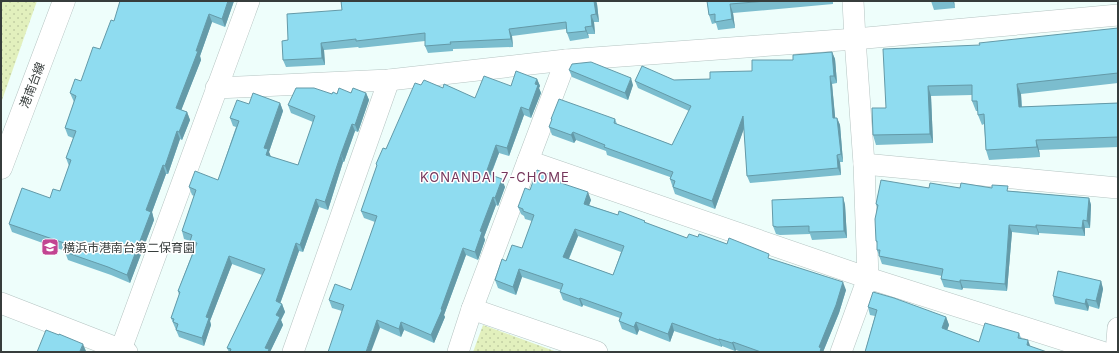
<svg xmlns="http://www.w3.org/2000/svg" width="1119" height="353" font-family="Inter,'Noto Sans JP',sans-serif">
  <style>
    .park { fill: url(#park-dots) }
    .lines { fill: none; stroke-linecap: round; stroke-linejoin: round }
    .street-casing { stroke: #b5c4c2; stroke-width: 22 }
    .secondary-casing { stroke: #b5c4c2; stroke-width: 23 }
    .street { stroke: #fff; stroke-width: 21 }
    .secondary { stroke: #fff; stroke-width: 22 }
    .wall { fill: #7bbdce; fill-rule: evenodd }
    .shaded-wall { fill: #649aa8 }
    .building { fill: #8fdcf0; stroke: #649aa8; fill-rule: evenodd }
    .labels { text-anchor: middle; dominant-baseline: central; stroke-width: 3; stroke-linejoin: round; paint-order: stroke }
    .street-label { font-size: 12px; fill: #373d3c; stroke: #fff }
    .poi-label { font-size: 12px; fill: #373d3c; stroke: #fff; text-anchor: start }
    .neighbourhood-label { font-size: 13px; letter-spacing: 1px; fill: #76375c; stroke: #fff }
  </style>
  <defs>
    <pattern id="park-dots" width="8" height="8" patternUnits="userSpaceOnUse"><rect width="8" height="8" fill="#e2f0bd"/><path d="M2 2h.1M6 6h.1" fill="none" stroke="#c2cfa3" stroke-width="1.8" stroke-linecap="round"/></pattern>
  </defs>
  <rect width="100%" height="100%" fill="#eefefb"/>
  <g class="park">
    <polygon points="1,1 37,1 1,103"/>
    <polygon points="483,325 557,352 473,352"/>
  </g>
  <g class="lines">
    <g class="street-casing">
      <g id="street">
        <polyline points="216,88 389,80 566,60 855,39 1118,15"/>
        <polyline points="528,161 868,278 1102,352"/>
        <polyline points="864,164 1118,188"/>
        <polyline points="1,303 127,352"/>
        <polyline points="472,309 597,352"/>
        <polyline points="120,352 249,1"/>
        <polyline points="293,352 389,80"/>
        <polyline points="458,352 472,309 566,60"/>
        <polyline points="841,352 868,278 864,164 855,39 853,1"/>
        <polyline points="1116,352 1118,328"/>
      </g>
    </g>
    <g class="secondary-casing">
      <polyline id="secondary" points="1,168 64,1"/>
    </g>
    <use href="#street" class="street"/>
    <use href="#secondary" class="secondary"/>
  </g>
  <g class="wall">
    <polygon points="234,1 225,27 212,22 200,56 201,60 181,110 187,112 190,120 182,140 180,139 168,174 166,174 152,212 154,220 130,283 111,275 68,260 65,252 65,251 12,232 9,224 50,198 60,191 69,166 66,158 73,138 68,136 65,128 74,102 70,93 81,81 100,49 114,21"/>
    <polygon points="341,1 596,1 597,4 599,22 594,22 595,34 588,34 589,38 570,41 567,33 566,29 512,36 513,47 453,49 453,51 428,53 425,46 425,41 359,48 358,47 324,50 325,65 286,67 283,60 288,40 342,10"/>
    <polygon points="707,1 833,1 833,4 733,13 735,28 718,30 716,23 712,24 709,15"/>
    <polygon points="931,1 954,1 955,8 934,10"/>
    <polygon points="1118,28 1118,83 1021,94 1022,107 1118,103 1118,147 1039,150 1040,157 989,160 986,150 984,124 982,125 978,115 978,111 976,111 972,101 972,95 931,96 933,143 876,145 873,135 886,108 980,45"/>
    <polygon points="832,52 835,59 837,83 832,84 835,118 837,118 840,125 843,162 840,162 841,175 750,183 747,176 744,128 715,209 675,194 670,179 670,177 607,155 606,151 576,140 574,143 552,135 549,127 552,121 551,119 615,119 617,124 672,145 689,111 638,88 635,81 674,80 710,79 752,71 793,60"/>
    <polygon points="569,70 633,85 628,100 572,77"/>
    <polygon points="537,79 540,86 539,88 541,93 531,118 524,115 509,156 499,153 491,175 505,187 498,206 496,205 484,237 485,240 478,260 466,255 444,315 445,317 434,343 404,330 401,337 342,311 332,308 329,300 351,290 375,222 364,218 361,211 377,166 376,164 386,149 421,85 443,88 475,98 511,86"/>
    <polygon points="351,93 366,93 369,100 358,132 355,131 344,162 343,162 328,210 319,207 303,252 299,251 280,304 282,304 285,312 281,320 283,325 270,352 229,352 227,348 262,275 232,264 210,321 211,325 204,346 179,337 171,318 179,295 178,291 194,249 193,249 190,241 184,239 182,231 194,196 192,195 189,187 218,180 236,127 233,126 230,118 249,104 280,103 283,111 269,152 271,157 298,165 313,122 291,113 288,105 332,94"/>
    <path d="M559 178 562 184 591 200 589 205 618 215 646 223 687 238 698 237 727 244 771 259 846 290 839 313 823 352H742L736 350 735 351 722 346V347L674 331 670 342 639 330 637 335 622 329 619 321 620 318 583 305 582 307 563 300 560 292 561 290 522 277 516 295 498 288 495 280 506 261 522 248 532 221 525 219 524 216 521 214 518 207 530 190ZM578 236 621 252 613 275 569 259Z"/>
    <polygon points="929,188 960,188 1010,191 1089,198 1091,205 1090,228 1085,228 1085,236 1039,233 1039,235 1012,232 1007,291 963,288 962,290 944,287 941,279 942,276 882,264 877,250 877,243 876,241 877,207 876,204"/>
    <polygon points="843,197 845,205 847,238 812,240 810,234 780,235 776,234 773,226"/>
    <polygon points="1101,281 1103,289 1099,309 1089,306 1088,311 1055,304 1053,296"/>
    <polygon points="868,307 946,317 949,325 947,330 979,342 1019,333 1021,338 1030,346 865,352 875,316 870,315"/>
  </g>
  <g class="shaded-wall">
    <polygon points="228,1 234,1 225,27 222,19"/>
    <polygon points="594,1 596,1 597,4 599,22 596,14"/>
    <polygon points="953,1 954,1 955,8"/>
    <polygon points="730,4 733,13 735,28 732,19"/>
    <polygon points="209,14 212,22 200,56 201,60 179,116 176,108"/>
    <polygon points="591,15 594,22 595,34 592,26"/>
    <polygon points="585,27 588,34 589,38 586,31"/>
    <polygon points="509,29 512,36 513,47 511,39"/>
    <polygon points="321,43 324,50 325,65 322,58"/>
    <polygon points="832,52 835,59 837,83 834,76"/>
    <polygon points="830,76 832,84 836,126 833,118"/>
    <polygon points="631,78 633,85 628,100 625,93"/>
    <polygon points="537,79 540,86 539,88 541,93 531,118 529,110"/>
    <polygon points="1017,84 1021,94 1022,117 1019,107"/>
    <polygon points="928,86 931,96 933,143 930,134"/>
    <polygon points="366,93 369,100 358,132 355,125"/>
    <polygon points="280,103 283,111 269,152 271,157 266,155 264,148"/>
    <polygon points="521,107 524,115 509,156 507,148"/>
    <polygon points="187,112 190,120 182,140 179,132"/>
    <polygon points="743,116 746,123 715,209 712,201"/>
    <polygon points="837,118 840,125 843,162 841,154"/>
    <polygon points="352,124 355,131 344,162 341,154"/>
    <polygon points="177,131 180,139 168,174 165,166"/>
    <polygon points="573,132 576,140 574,143 571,135"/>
    <polygon points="1036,140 1039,150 1040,157 1037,147"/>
    <polygon points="496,145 499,153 488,181 486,173"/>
    <polygon points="341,154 343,162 328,210 325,202"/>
    <polygon points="837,155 840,162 841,175 838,168"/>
    <polygon points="163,165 166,174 152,212 154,220 130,283 127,275 146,210"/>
    <polygon points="559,178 562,185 558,182"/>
    <polygon points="502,179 505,187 498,206 495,198"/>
    <polygon points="588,192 591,200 587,211 584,204"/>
    <polygon points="493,197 496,205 484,237 485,240 478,260 475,252 480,231"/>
    <polygon points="843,197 845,205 847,238 844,231"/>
    <polygon points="1089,198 1091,205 1090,228 1087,221"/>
    <polygon points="316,199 319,207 303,252 300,245"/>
    <polygon points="1083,220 1085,228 1085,236 1082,228"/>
    <polygon points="1009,225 1012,232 1007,291 1005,284"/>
    <polygon points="1036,225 1039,233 1039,235 1036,227"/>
    <polygon points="575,229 578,236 566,265 563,257"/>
    <polygon points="296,243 299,251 278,309 276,301"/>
    <polygon points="463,248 466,255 444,315 445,317 434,343 431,335"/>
    <polygon points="229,256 232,264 210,321 211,325 204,346 202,338 206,317"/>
    <polygon points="519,269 522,277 516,295 513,287"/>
    <polygon points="960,280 963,288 962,290 960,282"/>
    <polygon points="1101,281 1103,289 1099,309 1096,301"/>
    <polygon points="843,282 846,290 839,313 823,352 820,352 819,347"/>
    <polygon points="580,298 583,305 582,307 579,299"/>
    <polygon points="1086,299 1089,306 1088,311 1085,304"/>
    <polygon points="282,304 285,312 281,320 283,325 270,352 267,352 265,348 276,315"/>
    <polygon points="946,317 949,325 945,336 942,328"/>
    <polygon points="377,320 380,328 371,352 366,352"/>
    <polygon points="401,322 404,330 401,337 399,329"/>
    <polygon points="636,322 639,330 637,335 634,327"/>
    <polygon points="672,323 674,331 670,342 668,334"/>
    <polygon points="719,339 722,346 722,347 719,340"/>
    <polygon points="1028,340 1031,348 1027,345"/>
    <polygon points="733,342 736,350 735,351 732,343"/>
    <polygon points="83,344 86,351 85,352 80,352 80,351"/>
  </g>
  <g class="building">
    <polygon points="120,1 228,1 222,19 209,14 196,51 198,51 176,108 187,112 179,132 177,131 165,166 163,165 146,210 151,212 127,275 108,267 65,252 67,244 9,224 22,188 50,198 53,189 60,191 71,160 66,158 76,131 65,128 76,96 70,93 75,79 81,81 93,47 100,49 111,20 114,21"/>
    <polygon points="341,1 594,1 596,14 591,15 592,26 585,27 586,31 567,33 566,22 509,29 511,39 450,42 451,44 425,46 425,33 356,41 356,39 321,43 322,58 283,60 282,41 288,40 287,14 342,10"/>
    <polygon points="707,1 767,1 730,4 732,19 715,22 715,14 709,15"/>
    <polygon points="1118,28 1118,73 1017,84 1019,107 1118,103 1118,137 1036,140 1037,147 986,150 984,114 978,115 977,101 972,101 972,85 928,86 930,134 873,135 872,108 886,108 883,49 980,45 979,43"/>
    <polygon points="832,52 834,76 830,76 833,118 837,118 841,154 837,155 838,168 747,176 743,116 712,201 673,187 675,181 670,179 673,172 604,147 605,145 573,132 571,135 549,127 552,119 551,119 559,99 615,119 614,123 672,145 691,106 635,81 642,66 674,80 710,79 710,72 752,71 752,60 793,60 793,55"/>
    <polygon points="591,62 631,78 625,93 569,70 572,64"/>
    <polygon points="516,71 537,79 535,84 538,85 529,110 521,107 507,148 496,145 486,173 502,179 495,198 493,197 480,231 482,232 475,252 463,248 441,309 442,310 431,335 401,322 399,329 377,320 366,352 328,352 344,305 329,300 335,284 351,290 377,216 361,211 377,165 376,164 383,148 386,149 415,83 421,85 424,80 443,88 444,84 475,98 484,76 511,86"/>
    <polygon points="296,88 314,88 332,94 333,92 337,94 339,88 351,93 353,88 366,93 355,125 352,124 341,154 325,202 316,199 300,245 296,243 276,301 282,304 276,315 280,317 265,348 269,349 268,352 230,352 231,349 227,348 265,269 229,256 206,317 209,318 202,338 176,330 178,324 173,322 174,319 171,318 180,292 178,291 197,243 190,241 192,235 182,231 196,190 189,187 195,171 218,180 239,121 230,118 237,100 249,104 253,93 280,103 264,148 268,149 266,155 298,165 315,116 288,105"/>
    <path d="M537 170 559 178 558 182 588 192 584 204 618 215 619 211 645 221 644 222 687 238 689 234 698 237 699 234 727 244 729 238 769 254 768 258 843 282 836 305 819 347 821 348 820 352H761L733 342 732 343 719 339V340L672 323 668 334 636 322 634 327 619 321 622 313 580 298 579 299 560 292 563 284 519 269 513 287 495 280 502 259 506 261 512 245 522 248 534 215 523 211V209L518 207 525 188 530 190ZM575 229 624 246 613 275 563 257Z"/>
    <polygon points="881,180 929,188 930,183 960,188 961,183 992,188 992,185 1008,186 1007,191 1089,198 1087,221 1083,220 1082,228 1036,225 1036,227 1009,225 1005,284 960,280 960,282 941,279 943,269 879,256 880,250 877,250 877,241 876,241 875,219 878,205 876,204"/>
    <polygon points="843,197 844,231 809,232 809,226 777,227 773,226 772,200"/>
    <polygon points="1058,271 1101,281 1096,301 1086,299 1085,304 1053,296"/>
    <polygon points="873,292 894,298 946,317 942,328 979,342 985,323 1019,333 1018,338 1028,340 1027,345 1047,352 865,352 877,310 868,307"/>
    <polygon points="46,330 59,335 59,334 83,344 80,351 83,352 37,352"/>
  </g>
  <defs>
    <g id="school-square" transform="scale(0.9)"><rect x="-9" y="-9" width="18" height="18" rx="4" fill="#c24492" stroke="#fff"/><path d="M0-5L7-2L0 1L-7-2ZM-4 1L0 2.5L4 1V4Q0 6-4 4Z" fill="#fff"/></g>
  </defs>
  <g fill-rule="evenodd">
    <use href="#school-square" x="50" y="247"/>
  </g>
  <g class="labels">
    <g class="street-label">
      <text transform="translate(32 85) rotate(-69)">港南台線</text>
    </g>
    <g class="poi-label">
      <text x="63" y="247">横浜市港南台第二保育園</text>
    </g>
    <g class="neighbourhood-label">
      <text x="495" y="177">KONANDAI 7-CHOME</text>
    </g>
  </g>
  <rect width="1119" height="353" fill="none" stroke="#373d3c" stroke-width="4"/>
</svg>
